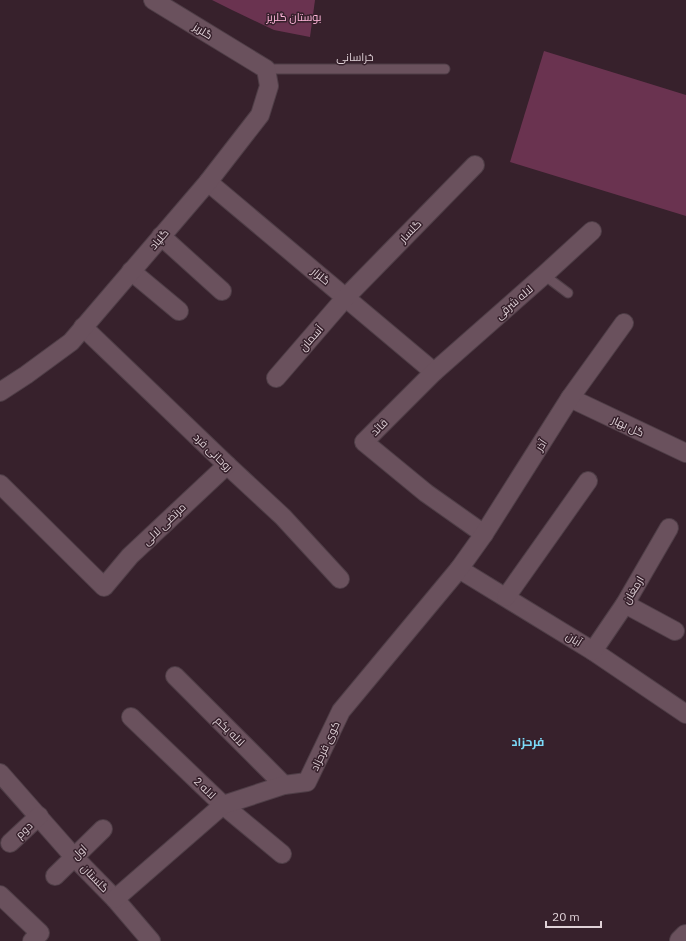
<svg xmlns="http://www.w3.org/2000/svg" width="686" height="941" font-family="'IBM Plex Sans',Cairo,sans-serif">
  <style>
    .green { fill: #6a3350 }
    .lines { fill: none; stroke-linecap: round; stroke-linejoin: round }
    .service-casing { stroke: #4f3e47; stroke-width: 11 }
    .minor-casing { stroke: #4f3e47; stroke-width: 20 }
    .tertiary-casing { stroke: #4f3e47; stroke-width: 24 }
    .service { stroke: #6a515d; stroke-width: 9 }
    .minor { stroke: #6a515d; stroke-width: 18 }
    .tertiary { stroke: #6a515d; stroke-width: 22 }
    .labels { text-anchor: middle; dominant-baseline: central; stroke-width: 3; stroke-linejoin: round; paint-order: stroke }
    .park-label { font-size: 11px; fill: #ffb6da; stroke: #37212c }
    .street-label { font-size: 11px; fill: #dfd1d7; stroke: #37212c }
    .neighbourhood-label { font-size: 12px; font-weight: bold; fill: #7cdbfa; stroke: #37212c }
  </style>
  <rect width="100%" height="100%" fill="#37212c"/>
  <g class="green">
    <polygon points="212,0 315,0 310,37 274,30 232,10"/>
    <polygon points="544,51 686,95 686,216 510,162"/>
  </g>
  <g class="lines">
    <g class="service-casing">
      <g id="service">
        <polyline points="266,69 445,69"/>
        <polyline points="544,275 568,293"/>
      </g>
    </g>
    <g class="minor-casing">
      <g id="minor">
        <polyline points="208,182 434,372"/>
        <polyline points="161,236 222,291"/>
        <polyline points="131,271 179,311"/>
        <polyline points="83,327 227,465 283,517 340,579"/>
        <polyline points="276,378 346,297 475,165"/>
        <polyline points="0,392 26,375 71,342 208,182 260,115 269,86 266,69 153,0"/>
        <polyline points="570,398 686,453"/>
        <polyline points="0,484 104,587 130,556 227,465"/>
        <polyline points="484,534 426,493 364,442 434,372 544,275 592,231"/>
        <polyline points="459,569 593,651 686,714"/>
        <polyline points="506,597 588,481"/>
        <polyline points="625,604 675,631"/>
        <polyline points="593,651 625,604 669,528"/>
        <polyline points="175,676 284,785"/>
        <polyline points="131,717 223,805 282,854"/>
        <polyline points="0,773 74,857 115,899 151,941"/>
        <polyline points="10,843 39,816"/>
        <polyline points="55,876 103,829"/>
        <polyline points="0,895 40,933 32,941"/>
        <polyline points="115,899 223,805 284,785 307,782 341,711 459,569 484,534 570,398 624,323"/>
      </g>
    </g>
    <g class="tertiary-casing">
      <polyline id="tertiary" points="681,941 686,936"/>
    </g>
    <use href="#service" class="service"/>
    <use href="#minor" class="minor"/>
    <use href="#tertiary" class="tertiary"/>
  </g>
  <g class="labels">
    <g class="park-label">
      <text x="294" y="17">بوستان گلریز</text>
    </g>
    <g class="street-label">
      <text transform="translate(203 31) rotate(32)">گلریز</text>
      <text x="355" y="57">خراسانی</text>
      <text transform="translate(410 231) rotate(-46)">گلسار</text>
      <text transform="translate(159 239) rotate(-49)">گلپاد</text>
      <text transform="translate(321 276) rotate(40)">گلزار</text>
      <text transform="translate(514 302) rotate(-41)">لاله شرقی</text>
      <text transform="translate(311 338) rotate(-49)">آسمان</text>
      <text transform="translate(628 426) rotate(25)">گل بهار</text>
      <text transform="translate(379 427) rotate(-45)">قائد</text>
      <text transform="translate(541 445) rotate(-57)">آذر</text>
      <text transform="translate(213 452) rotate(44)">روحانی فرد</text>
      <text transform="translate(164 524) rotate(-44)">مرتضی لالی</text>
      <text transform="translate(633 590) rotate(-59)">ارمغان</text>
      <text transform="translate(574 639) rotate(32)">آبان</text>
      <text transform="translate(230 731) rotate(45)">لاله یکم</text>
      <text transform="translate(325 746) rotate(-65)">کوی فرحزاد</text>
      <text transform="translate(205 788) rotate(44)">لاله 2</text>
      <text transform="translate(24 830) rotate(-43)">دوم</text>
      <text transform="translate(79 852) rotate(-44)">اول</text>
      <text transform="translate(95 878) rotate(46)">گلستان</text>
    </g>
    <g class="neighbourhood-label">
      <text x="528" y="741">فرحزاد</text>
    </g>
  </g>
  <path d="M546 921v6h55v-6" fill="none" stroke="#dfd1d7" stroke-width="2"/>
  <text x="552" y="921" font-size="12" fill="#dfd1d7" stroke="#37212c" stroke-width="3" paint-order="stroke">20 m</text>
</svg>
